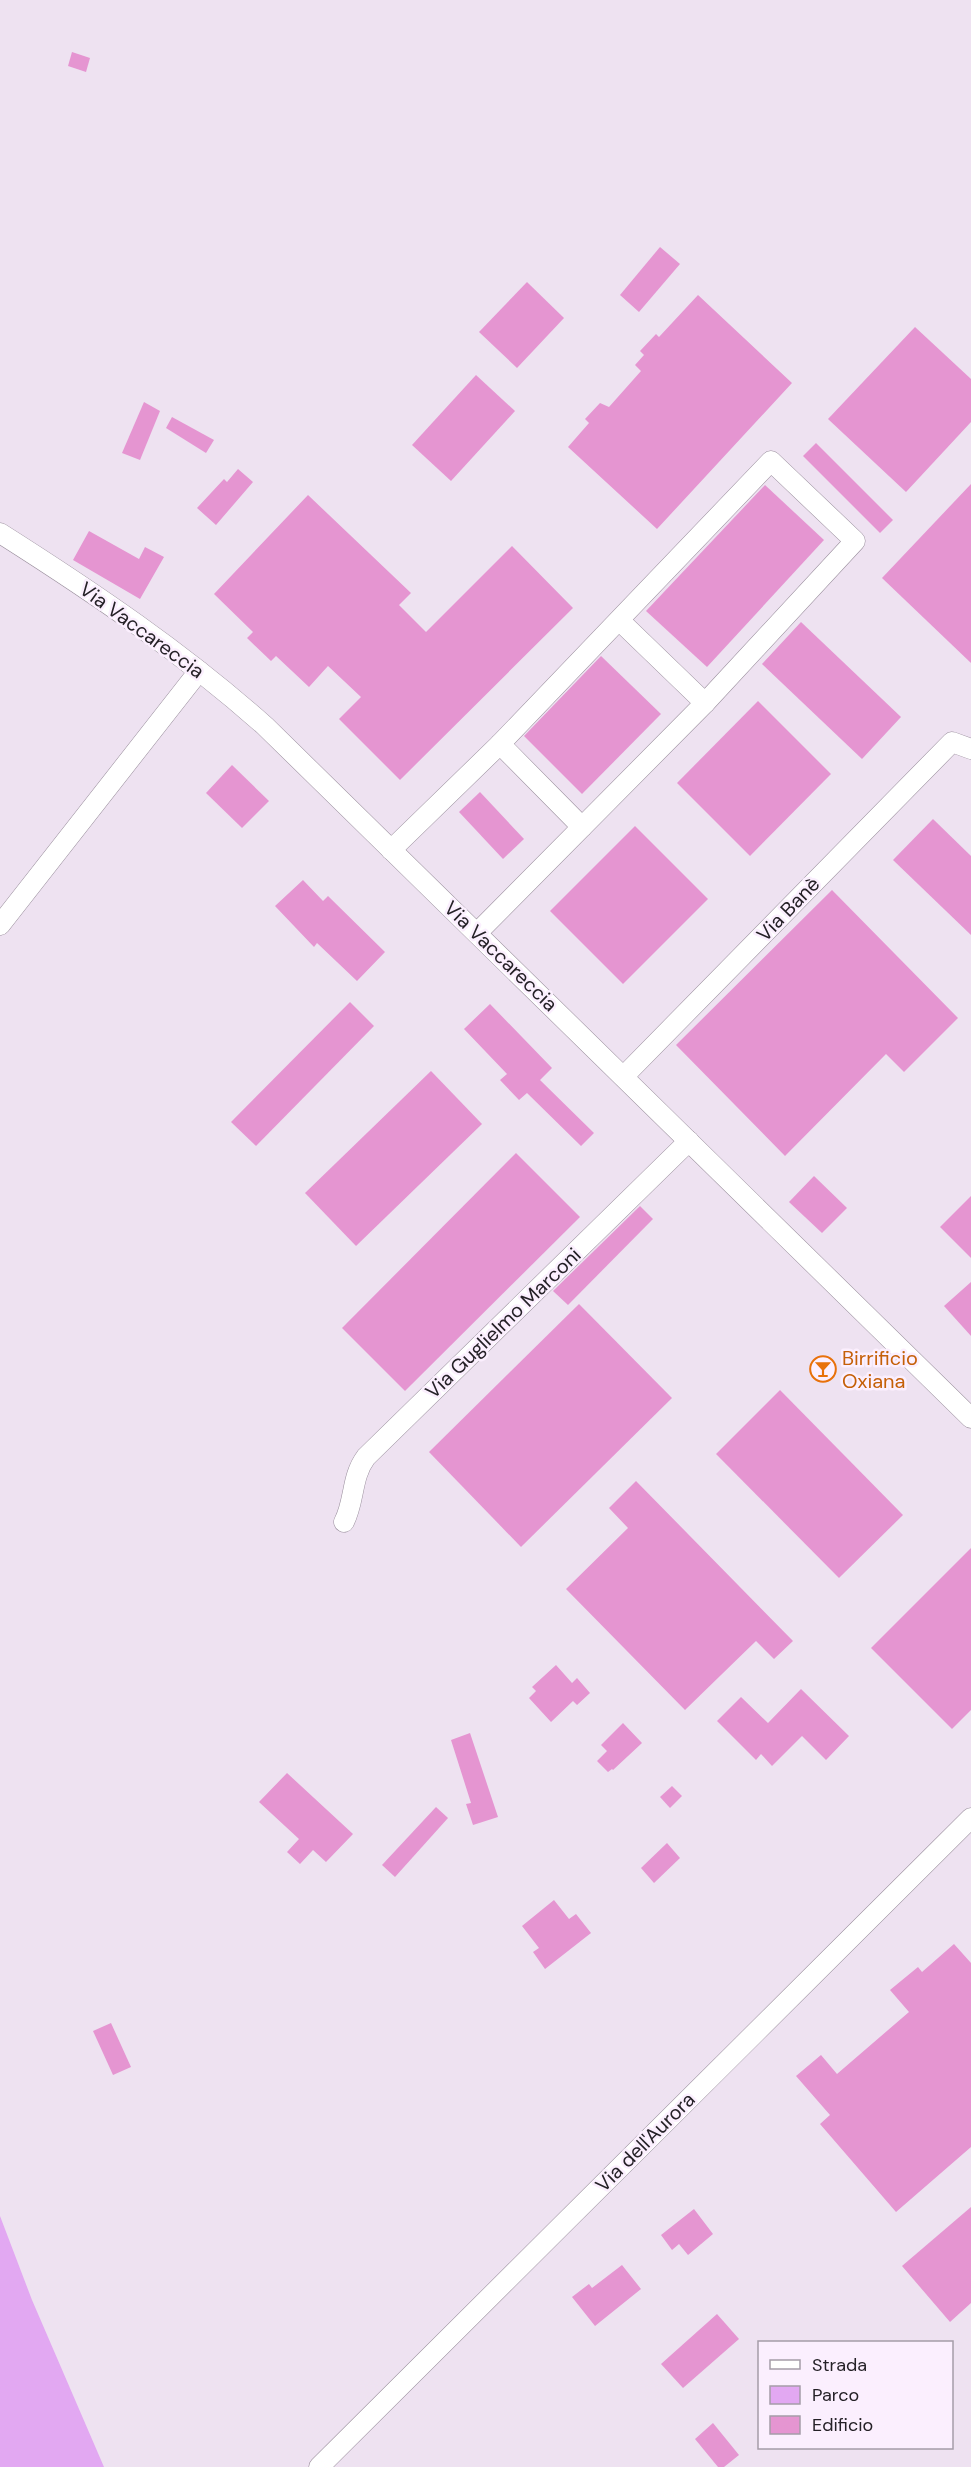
<svg xmlns="http://www.w3.org/2000/svg" width="971" height="2467" font-family="'DM Sans',sans-serif">
  <style>
    .green { fill: #e2a8f2 }
    .building { fill: #e595d1 }
    .lines { fill: none; stroke-linecap: round; stroke-linejoin: round }
    .minor-casing { stroke: #998e9c; stroke-width: 21 }
    .minor { stroke: #fff; stroke-width: 20 }
    .labels { text-anchor: middle; dominant-baseline: central; stroke-width: 5; stroke-linejoin: round; paint-order: stroke }
    .street-label { font-size: 20px; fill: #252127; stroke: #fbeffe }
    .food-label { font-size: 20px; fill: #c56008; stroke: #fbeffe; text-anchor: start }
  </style>
  <rect width="100%" height="100%" fill="#eee2f1"/>
  <polygon class="green" points="0,2216 32,2300 104,2467 0,2467"/>
  <g class="building">
    <polygon points="72,52 90,58 86,72 68,66"/>
    <polygon points="660,247 680,264 639,312 620,295"/>
    <polygon points="527,282 564,318 517,368 479,332"/>
    <polygon points="698,295 792,383 657,529 568,447 589,423 585,419 600,403 609,407 641,371 635,365 644,355 640,351 656,334 659,337"/>
    <polygon points="915,327 971,379 971,422 906,492 828,419"/>
    <polygon points="476,375 515,411 451,481 412,445"/>
    <polygon points="144,402 160,411 140,460 122,453"/>
    <polygon points="172,417 214,440 206,453 166,428"/>
    <polygon points="816,443 893,520 880,533 803,456"/>
    <polygon points="238,469 253,482 216,525 197,508 224,479 227,482"/>
    <polygon points="971,484 971,663 882,578"/>
    <polygon points="765,485 824,540 707,667 646,611"/>
    <polygon points="308,495 411,593 399,605 426,632 512,546 573,608 400,780 339,719 361,697 328,666 309,687 276,656 271,661 247,638 253,632 214,594"/>
    <polygon points="89,531 139,559 145,547 164,557 140,599 73,560"/>
    <polygon points="801,622 901,717 862,759 762,664"/>
    <polygon points="601,656 661,714 582,794 524,736"/>
    <polygon points="758,701 831,774 750,856 677,783"/>
    <polygon points="232,765 269,801 242,828 206,793"/>
    <polygon points="480,792 524,839 503,859 459,812"/>
    <polygon points="933,819 971,856 971,935 893,860"/>
    <polygon points="635,826 708,899 623,984 550,911"/>
    <polygon points="303,880 323,901 328,896 385,952 357,981 317,943 314,947 275,906"/>
    <polygon points="832,890 958,1018 904,1072 886,1054 785,1156 676,1045"/>
    <polygon points="350,1002 374,1026 256,1146 231,1122"/>
    <polygon points="490,1004 552,1068 540,1080 594,1133 581,1146 527,1093 519,1100 500,1080 507,1074 464,1029"/>
    <polygon points="431,1071 482,1124 356,1246 305,1193"/>
    <polygon points="516,1153 580,1217 405,1391 342,1328"/>
    <polygon points="814,1176 847,1208 822,1233 789,1202"/>
    <polygon points="971,1196 971,1258 940,1227"/>
    <polygon points="640,1206 653,1219 568,1305 553,1291"/>
    <polygon points="971,1282 971,1336 944,1306"/>
    <polygon points="579,1304 672,1398 521,1547 429,1452"/>
    <polygon points="780,1390 903,1515 839,1578 716,1454"/>
    <polygon points="636,1481 793,1641 774,1659 756,1641 685,1710 566,1589 628,1528 609,1508"/>
    <polygon points="971,1548 971,1710 952,1729 871,1648"/>
    <polygon points="556,1665 572,1683 577,1678 590,1693 577,1705 573,1701 551,1722 529,1698 536,1691 532,1687"/>
    <polygon points="801,1689 849,1736 826,1760 802,1736 772,1766 761,1754 756,1760 717,1721 741,1697 768,1723"/>
    <polygon points="623,1723 642,1743 613,1770 612,1769 608,1772 597,1761 607,1751 601,1745"/>
    <polygon points="470,1733 498,1817 473,1825 466,1804 471,1803 451,1740"/>
    <polygon points="287,1773 353,1834 326,1862 313,1850 300,1864 287,1852 299,1839 259,1802"/>
    <polygon points="672,1786 682,1796 670,1808 660,1797"/>
    <polygon points="436,1807 448,1818 395,1877 382,1865"/>
    <polygon points="667,1843 680,1858 654,1883 641,1868"/>
    <polygon points="554,1900 569,1919 576,1914 591,1933 545,1969 533,1952 539,1948 522,1926"/>
    <polygon points="954,1944 971,1963 971,2147 896,2212 820,2124 830,2115 796,2076 821,2055 837,2074 909,2012 890,1990 918,1967 922,1972"/>
    <polygon points="111,2023 131,2067 113,2075 93,2031"/>
    <polygon points="971,2207 971,2303 950,2322 902,2266"/>
    <polygon points="694,2209 713,2234 688,2255 679,2244 672,2250 661,2235"/>
    <polygon points="622,2265 641,2289 595,2326 572,2297 589,2284 592,2288"/>
    <polygon points="717,2314 739,2339 683,2388 661,2364"/>
    <polygon points="713,2423 739,2455 724,2467 718,2467 695,2439"/>
  </g>
  <g class="lines">
    <g class="minor-casing">
      <g id="minor">
        <path d="M0 533C93 592 183 653 265 726L971 1418"/>
        <polyline points="620,621 705,703"/>
        <polyline points="500,744 582,827"/>
        <polyline points="391,850 500,744 771,461 855,541 705,703 478,932"/>
        <polyline points="0,925 199,671"/>
        <polyline points="624,1076 952,742 971,749"/>
        <path d="M344 1522C355 1501 351 1477 366 1457L689 1141"/>
        <polyline points="319,2467 971,1818"/>
      </g>
    </g>
    <use href="#minor" class="minor"/>
  </g>
  <defs>
    <g id="bar-ring" transform="scale(1.35)"><circle r="9.5" fill="#fbeffe" stroke="#e8710a" stroke-width="1.5"/><path d="M-6-5H6L.8 .8V4.5H3.5V6h-7V4.5H-.8V.8Z" fill="#e8710a"/></g>
  </defs>
  <g fill-rule="evenodd">
    <use href="#bar-ring" x="823" y="1369"/>
  </g>
  <g class="labels">
    <g class="street-label">
      <text transform="translate(142 630) rotate(36)">Via Vaccareccia</text>
      <text transform="translate(788 909) rotate(-46)">Via Banè</text>
      <text transform="translate(501 956) rotate(44)">Via Vaccareccia</text>
      <text transform="translate(503 1323) rotate(-44)">Via Guglielmo Marconi</text>
      <text transform="translate(645 2142) rotate(-45)">Via dell'Aurora</text>
    </g>
    <g class="food-label">
      <text x="842" y="1358">Birrificio<tspan x="842" dy="23">Oxiana</tspan></text>
    </g>
  </g>
  <rect x="758" y="2341" width="195" height="108" fill="#fbeffe" stroke="#a59da8" stroke-width="1.5"/>
  <rect x="770" y="2360" width="30" height="9" fill="#ffffff" stroke="#a59da8" stroke-width="1.5"/>
  <text x="812" y="2371" font-size="18" fill="#252127">Strada</text>
  <rect x="770" y="2386" width="30" height="18" fill="#e2a8f2" stroke="#a59da8" stroke-width="1.5"/>
  <text x="812" y="2401" font-size="18" fill="#252127">Parco</text>
  <rect x="770" y="2416" width="30" height="18" fill="#e595d1" stroke="#a59da8" stroke-width="1.5"/>
  <text x="812" y="2431" font-size="18" fill="#252127">Edificio</text>
</svg>
